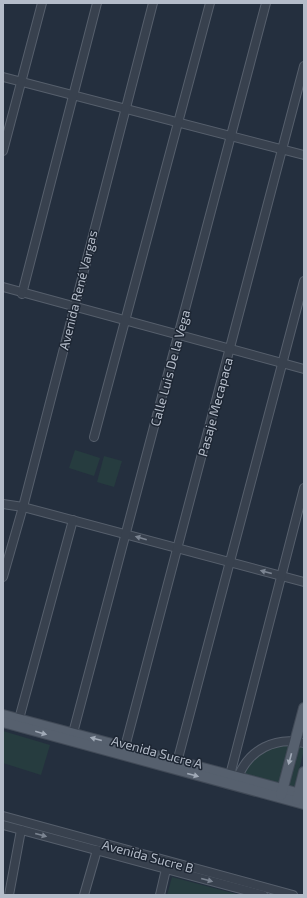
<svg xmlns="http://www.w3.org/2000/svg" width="307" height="898" font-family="'Exo 2',sans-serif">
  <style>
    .green { fill: #263c3f }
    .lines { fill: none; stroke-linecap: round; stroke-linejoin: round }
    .minor-casing { stroke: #565f6c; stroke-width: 10 }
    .major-casing { stroke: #414a57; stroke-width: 12 }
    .minor { stroke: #38414e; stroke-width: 8 }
    .major { stroke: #56606e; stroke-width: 10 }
    .oneway { fill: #7c8592 }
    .oneway2 { fill: #a1aab7 }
    .labels { text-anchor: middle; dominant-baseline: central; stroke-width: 3; stroke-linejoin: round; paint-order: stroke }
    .street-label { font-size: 13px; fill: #b4bcc9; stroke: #1d2633 }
  </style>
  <rect width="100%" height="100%" fill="#242f3e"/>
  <g class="green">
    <polygon points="75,450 100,458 94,476 69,468"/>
    <polygon points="104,456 122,461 114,487 97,482"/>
    <polygon points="3,731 50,745 41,775 3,763"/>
    <path d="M285 744 290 745 281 783 278 785 244 774C253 756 266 750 285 744Z"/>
    <polygon points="298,745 303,746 304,750 295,786 288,786"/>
    <polygon points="172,877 240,895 167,895"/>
  </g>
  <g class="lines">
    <g class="minor-casing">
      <g id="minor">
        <polyline points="3,77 304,155"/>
        <polyline points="3,151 42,3"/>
        <polyline points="3,287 304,369"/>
        <polyline points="22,294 97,3"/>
        <polyline points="94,437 210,3"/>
        <polyline points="3,504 23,507 304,582"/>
        <polyline points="3,577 23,507 153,3"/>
        <polyline points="19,719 73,520"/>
        <polyline points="73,733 266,3"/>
        <polyline points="125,747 304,66"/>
        <polyline points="176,766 304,281"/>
        <polyline points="230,775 304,488"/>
        <path d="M238 777C249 750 275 736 304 743"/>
        <polyline points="3,816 293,895"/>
        <polyline points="3,825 263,895"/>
        <polyline points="9,895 21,830"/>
        <polyline points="84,895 97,850"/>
        <polyline points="160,895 167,865"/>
      </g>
    </g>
    <g class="major-casing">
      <g id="major">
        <polyline points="3,715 304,795"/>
        <polyline points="3,722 304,804"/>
        <polyline points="281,795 304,708"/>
        <polyline points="297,800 304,772"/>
      </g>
    </g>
    <use href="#minor" class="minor"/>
    <use href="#major" class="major"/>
  </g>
  <defs><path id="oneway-solid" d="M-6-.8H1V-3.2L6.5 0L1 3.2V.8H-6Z"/></defs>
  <g class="oneway">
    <use href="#oneway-solid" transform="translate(141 538) rotate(-164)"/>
    <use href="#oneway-solid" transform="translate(266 572) rotate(-165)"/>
    <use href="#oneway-solid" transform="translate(41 835) rotate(15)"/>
    <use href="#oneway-solid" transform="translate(207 880) rotate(15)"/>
  </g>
  <g class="oneway2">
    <use href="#oneway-solid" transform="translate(41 733) rotate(16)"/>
    <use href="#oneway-solid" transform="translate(96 739) rotate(-165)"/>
    <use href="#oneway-solid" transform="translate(290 759) rotate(105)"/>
    <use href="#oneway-solid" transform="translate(193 775) rotate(15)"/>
  </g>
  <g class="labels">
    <g class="street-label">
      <text transform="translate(78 290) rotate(-76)">Avenida René Vargas</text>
      <text transform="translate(170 368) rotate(-75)">Calle Luis De la Vega</text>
      <text transform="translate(215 407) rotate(-75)">Pasaje Mecapaca</text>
      <text transform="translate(157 752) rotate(15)">Avenida Sucre A</text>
      <text transform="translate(148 856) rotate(15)">Avenida Sucre B</text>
    </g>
  </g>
  <rect width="307" height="898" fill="none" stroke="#b4bcc9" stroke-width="8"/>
</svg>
